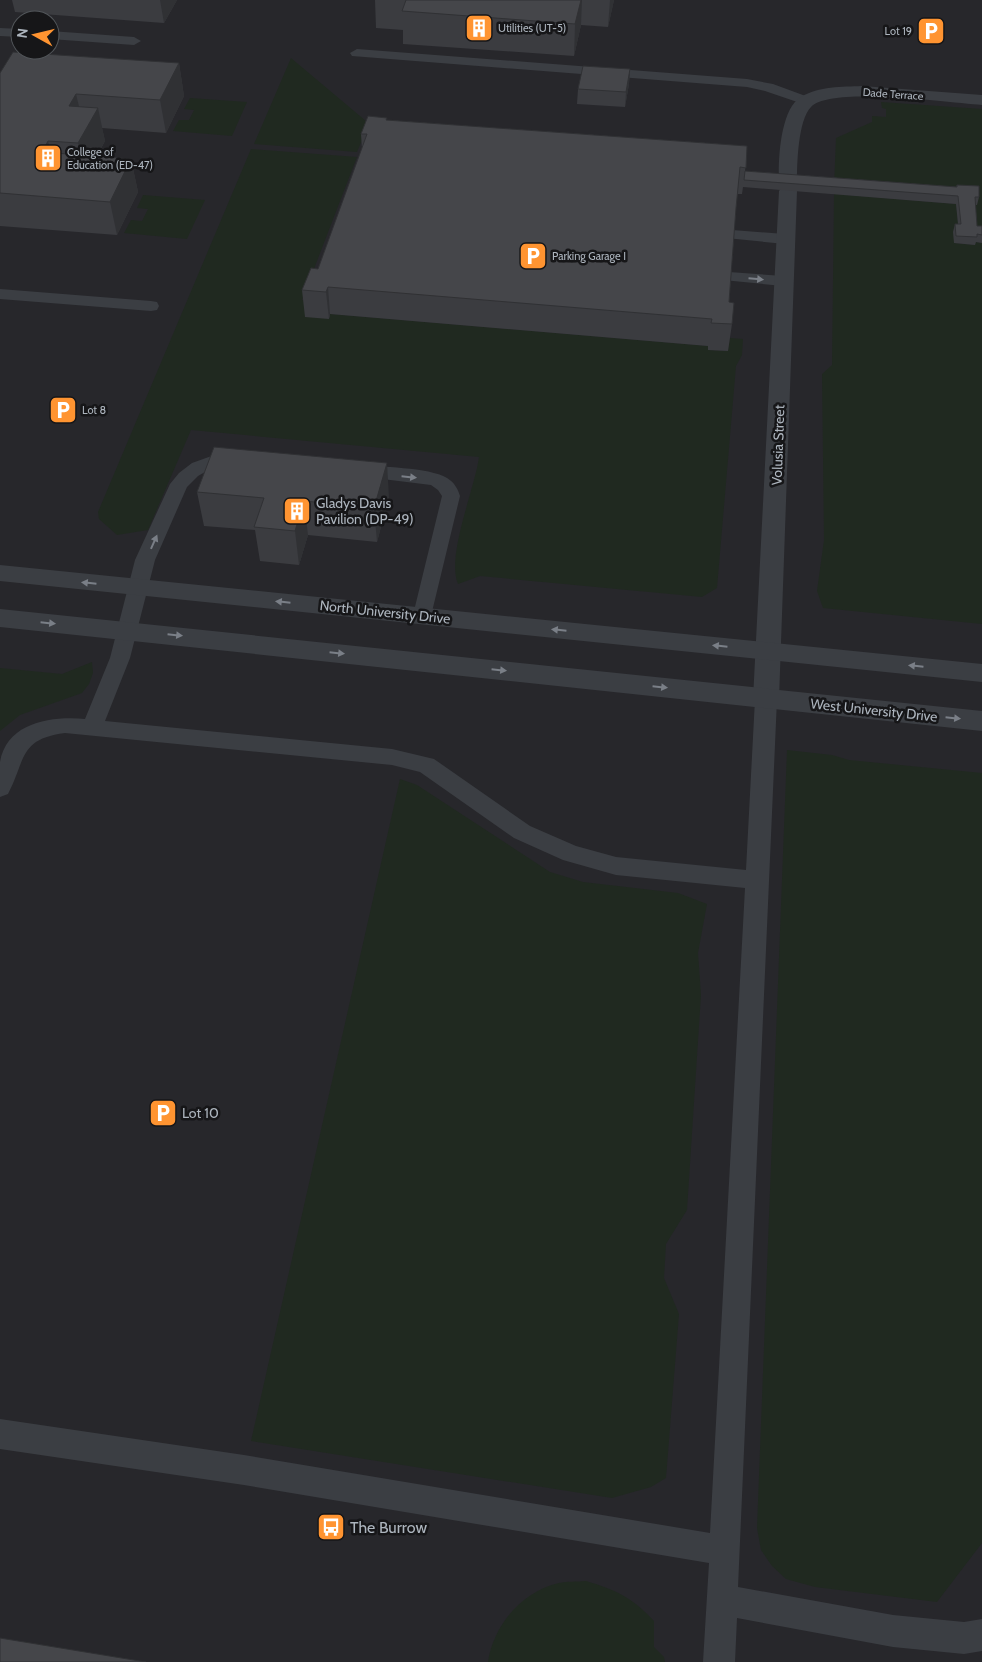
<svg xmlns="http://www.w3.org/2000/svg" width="982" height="1662" font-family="Cabin,sans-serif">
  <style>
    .built { fill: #27272b; fill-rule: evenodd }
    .green { fill: #202920 }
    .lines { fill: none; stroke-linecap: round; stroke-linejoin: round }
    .service { fill: #3b3e43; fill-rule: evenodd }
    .minor { fill: #3b3e43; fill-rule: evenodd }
    .tertiary { fill: #3b3e43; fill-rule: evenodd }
    .wall { fill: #3b3c40 }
    .shaded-wall { fill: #303134 }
    .building { fill: #45464a; stroke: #303134 }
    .oneway { fill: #7a7f87 }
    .labels { text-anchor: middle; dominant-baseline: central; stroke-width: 5; stroke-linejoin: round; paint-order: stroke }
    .far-poi-label { font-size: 11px; fill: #adb5be; stroke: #161618; text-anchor: start }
    .far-street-label { font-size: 11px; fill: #adb5be; stroke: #161618 }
    .street-label { font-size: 14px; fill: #adb5be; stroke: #161618 }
    .poi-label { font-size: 14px; fill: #adb5be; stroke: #161618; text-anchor: start }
    .near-poi-label { font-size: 16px; fill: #adb5be; stroke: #161618; text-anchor: start }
  </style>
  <rect width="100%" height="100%" fill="#1b1b1d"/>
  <path class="built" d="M0 0H982V1662H0ZM20 20H50V50H20Z"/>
  <g class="green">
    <polygon points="291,58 385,137 362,140 357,152 254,144"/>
    <polygon points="190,98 247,102 232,136 173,131 179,120 189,120 194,110 184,109"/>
    <polygon points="881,102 982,109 982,234 975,233 973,205 977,205 834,186 836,138 872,122 872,116 886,117 886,109 882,108"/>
    <path d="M251 149 357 157 302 300 311 301 329 319 330 314 708 346V350L728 351 730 338 743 339 742 355 736 366 717 588 702 597 480 576 458 584C446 556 475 488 479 457L191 430 148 530 117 535 99 519 98 512Z"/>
    <polygon points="834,194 956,204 959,232 954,243 975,245 975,242 982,243 982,624 823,608 817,591 824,540 822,374 832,365"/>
    <polygon points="143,195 205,200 187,239 124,233 131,220 142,221 148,209 137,208"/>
    <polygon points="92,662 93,673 89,684 82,693 20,715 0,731 0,668 62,674"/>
    <polygon points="787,750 832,755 849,760 982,773 982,1543 937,1602 815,1587 786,1579 772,1566 761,1550 757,1528"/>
    <polygon points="400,779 417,785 550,872 583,882 678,893 707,904 698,953 701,995 687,1210 666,1244 664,1278 679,1314 666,1478 651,1487 612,1498 251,1441"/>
    <path d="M586 1581C616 1590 632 1597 654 1621V1647L664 1657 665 1662H488C493 1626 522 1591 559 1583 567 1581 577 1582 586 1581Z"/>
  </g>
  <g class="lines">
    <g class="service">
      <polygon points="0,28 20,29 20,37 0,36"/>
      <polygon points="50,31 134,37 141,41 134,45 50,39"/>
      <polygon points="357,49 747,79 773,84 811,98 813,101 806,105 765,91 747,87 352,56 350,53"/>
      <polygon points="732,230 785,234 793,239 785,244 726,238 724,235 726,232"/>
      <polygon points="729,272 783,276 789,278 791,281 789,284 783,286 723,280 721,277 723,274"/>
      <polygon points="0,289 151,301 157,302 159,306 157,310 151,311 0,299"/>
      <path d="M220 453 245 455 247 459 245 463 212 468 198 476 187 487 155 560 130 658 105 721 392 749 434 759 530 826 576 846 616 857 746 870 755 699 759 693 766 691 773 693 777 699 738 1587 893 1615 964 1622 982 1619V1651L964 1654 893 1647 737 1618 735 1662H703L709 1563 244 1485 0 1449V1419L244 1455 710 1533 745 888 616 875 563 860 514 838 420 772 392 765 65 733C19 739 26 759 8 794L0 797C0 786 0 772 0 762 7 722 52 716 85 719L110 658 135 560 170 484 179 473 192 463Z"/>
      <path d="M357 465C379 467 429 467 447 478 454 482 458 489 460 496L430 620 423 622 416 620 413 615 442 496 438 490 431 485 350 475 348 471 350 467Z"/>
    </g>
    <path class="minor" d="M862 86 982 95V105C951 103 830 86 811 107 798 120 797 164 797 182L793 186 797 191 779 699 775 706 766 709 757 706 753 699 779 191 783 186 779 182C778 161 780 109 801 97 819 86 842 87 862 86Z"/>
    <g class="tertiary">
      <polygon points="0,565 982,664 982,682 0,581"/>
      <polygon points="0,609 982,711 982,731 0,627"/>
    </g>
  </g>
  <g class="wall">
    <polygon points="12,0 177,0 164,23 15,12"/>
    <polygon points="375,0 614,0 608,27 581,25 574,56 403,44 403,30 376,28"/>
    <polygon points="179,63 184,96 166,133 102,128 105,141 97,156 131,159 138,192 117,235 0,226 0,73"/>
    <polygon points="630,69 629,84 625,107 577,104 578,89"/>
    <polygon points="387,120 747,146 745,171 956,187 957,185 979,197 977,205 975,205 977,226 982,226 982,243 976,242 975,245 954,243 953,232 955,224 958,224 956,204 743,187 742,194 737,194 729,302 732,324 728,351 708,350 708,346 330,314 329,319 305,317 302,290 318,269 362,149 361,134"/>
    <polygon points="197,492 389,497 377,542 308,535 299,565 260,561 255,530 204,526"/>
  </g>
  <g class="shaded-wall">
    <polygon points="160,0 177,0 164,23"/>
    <polygon points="581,0 582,0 581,25 574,56 575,24"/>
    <polygon points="610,0 614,0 608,27"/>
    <polygon points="179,63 184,96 166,133 160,100"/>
    <polygon points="630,69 629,84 625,107 626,92"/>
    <polygon points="76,94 84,127 69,106"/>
    <polygon points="98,108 105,141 85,176 78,143"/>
    <polygon points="48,141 56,174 42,152"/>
    <polygon points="131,159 138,192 117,235 110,202"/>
    <polygon points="328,287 330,314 329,319 326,292"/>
    <polygon points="387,463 389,497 377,542 374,508"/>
    <polygon points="304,501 308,535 299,565 295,531"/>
  </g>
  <g class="building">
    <polygon points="406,0 581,0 575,24 402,11"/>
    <polygon points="13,52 179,63 160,100 76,94 69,106 98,108 78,143 48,141 42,152 131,159 110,202 0,193 0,73"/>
    <polygon points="583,66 630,69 626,92 578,89"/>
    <polygon points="368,116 387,118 386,120 747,146 746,168 740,167 736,208 729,302 734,303 732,324 711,323 712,319 328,287 326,292 302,290 311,268 318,269 367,134 361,134"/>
    <polygon points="745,171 957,187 957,185 979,186 979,197 975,197 977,226 982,226 982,235 977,234 977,237 956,236 955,224 961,224 958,196 744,180"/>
    <polygon points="214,447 387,463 374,508 304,501 295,531 254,527 264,498 197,492"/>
    <polygon points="0,1638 146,1662 0,1662"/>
  </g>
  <defs><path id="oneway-solid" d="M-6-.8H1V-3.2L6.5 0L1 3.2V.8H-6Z" transform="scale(1.25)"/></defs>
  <g class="oneway">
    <use href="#oneway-solid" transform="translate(756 279) rotate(5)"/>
    <use href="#oneway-solid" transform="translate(409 477) rotate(6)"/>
    <use href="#oneway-solid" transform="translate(154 542) rotate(-66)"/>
    <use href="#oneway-solid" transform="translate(89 583) rotate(-174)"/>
    <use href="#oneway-solid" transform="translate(283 602) rotate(-174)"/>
    <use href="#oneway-solid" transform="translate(48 623) rotate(6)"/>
    <use href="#oneway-solid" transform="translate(559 630) rotate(-174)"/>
    <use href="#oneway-solid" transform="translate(175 635) rotate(6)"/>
    <use href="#oneway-solid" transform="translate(720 646) rotate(-174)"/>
    <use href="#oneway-solid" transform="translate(337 653) rotate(6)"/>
    <use href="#oneway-solid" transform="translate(916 666) rotate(-174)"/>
    <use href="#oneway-solid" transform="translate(499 670) rotate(6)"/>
    <use href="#oneway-solid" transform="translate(660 687) rotate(6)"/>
    <use href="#oneway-solid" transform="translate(953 718) rotate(6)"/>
  </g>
  <defs>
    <g id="building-square" transform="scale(1.4375)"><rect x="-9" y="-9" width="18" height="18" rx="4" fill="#ff9431" stroke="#161618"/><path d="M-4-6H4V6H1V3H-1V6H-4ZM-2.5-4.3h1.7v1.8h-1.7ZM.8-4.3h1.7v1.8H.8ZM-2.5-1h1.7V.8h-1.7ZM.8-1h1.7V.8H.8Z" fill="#fff"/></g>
    <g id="parking-square" transform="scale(1.4375)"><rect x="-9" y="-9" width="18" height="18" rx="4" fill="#ff9431" stroke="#161618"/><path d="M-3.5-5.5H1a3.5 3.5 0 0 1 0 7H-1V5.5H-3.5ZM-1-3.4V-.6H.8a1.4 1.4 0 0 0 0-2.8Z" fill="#fff"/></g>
    <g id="bus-square" transform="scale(1.4375)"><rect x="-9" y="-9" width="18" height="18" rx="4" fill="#ff9431" stroke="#161618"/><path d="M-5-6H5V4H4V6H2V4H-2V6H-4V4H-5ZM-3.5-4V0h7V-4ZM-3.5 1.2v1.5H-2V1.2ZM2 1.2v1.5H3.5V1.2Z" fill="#fff"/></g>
  </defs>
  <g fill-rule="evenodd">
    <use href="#building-square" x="479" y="28"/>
    <use href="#parking-square" x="931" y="31"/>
    <use href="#building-square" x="48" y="158"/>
    <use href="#parking-square" x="533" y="256"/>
    <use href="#parking-square" x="63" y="410"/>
    <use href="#building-square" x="297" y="511"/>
    <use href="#parking-square" x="163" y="1113"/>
    <use href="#bus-square" x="331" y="1527"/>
  </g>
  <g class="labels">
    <g class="far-poi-label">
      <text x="498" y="28">Utilities (UT-5)</text>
      <text x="912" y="31" text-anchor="end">Lot 19</text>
      <text x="67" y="152">College of<tspan x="67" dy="13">Education (ED-47)</tspan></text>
      <text x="552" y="256">Parking Garage I</text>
      <text x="82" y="410">Lot 8</text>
    </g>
    <g class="far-street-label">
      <text transform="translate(893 94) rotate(4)">Dade Terrace</text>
    </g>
    <g class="street-label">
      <text transform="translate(778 445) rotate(-88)">Volusia Street</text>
      <text transform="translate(385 612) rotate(6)">North University Drive</text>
      <text transform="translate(874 710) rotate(6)">West University Drive</text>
    </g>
    <g class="poi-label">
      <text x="316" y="503">Gladys Davis<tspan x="316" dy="16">Pavilion (DP-49)</tspan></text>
      <text x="182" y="1113">Lot 10</text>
    </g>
    <g class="near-poi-label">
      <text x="350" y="1527">The Burrow</text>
    </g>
  </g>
  <g transform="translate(35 35) rotate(278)"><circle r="24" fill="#161618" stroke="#52565a"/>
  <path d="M0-4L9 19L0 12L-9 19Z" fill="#ff9431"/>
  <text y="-8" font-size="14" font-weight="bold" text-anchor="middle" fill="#adb5be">N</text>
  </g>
</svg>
